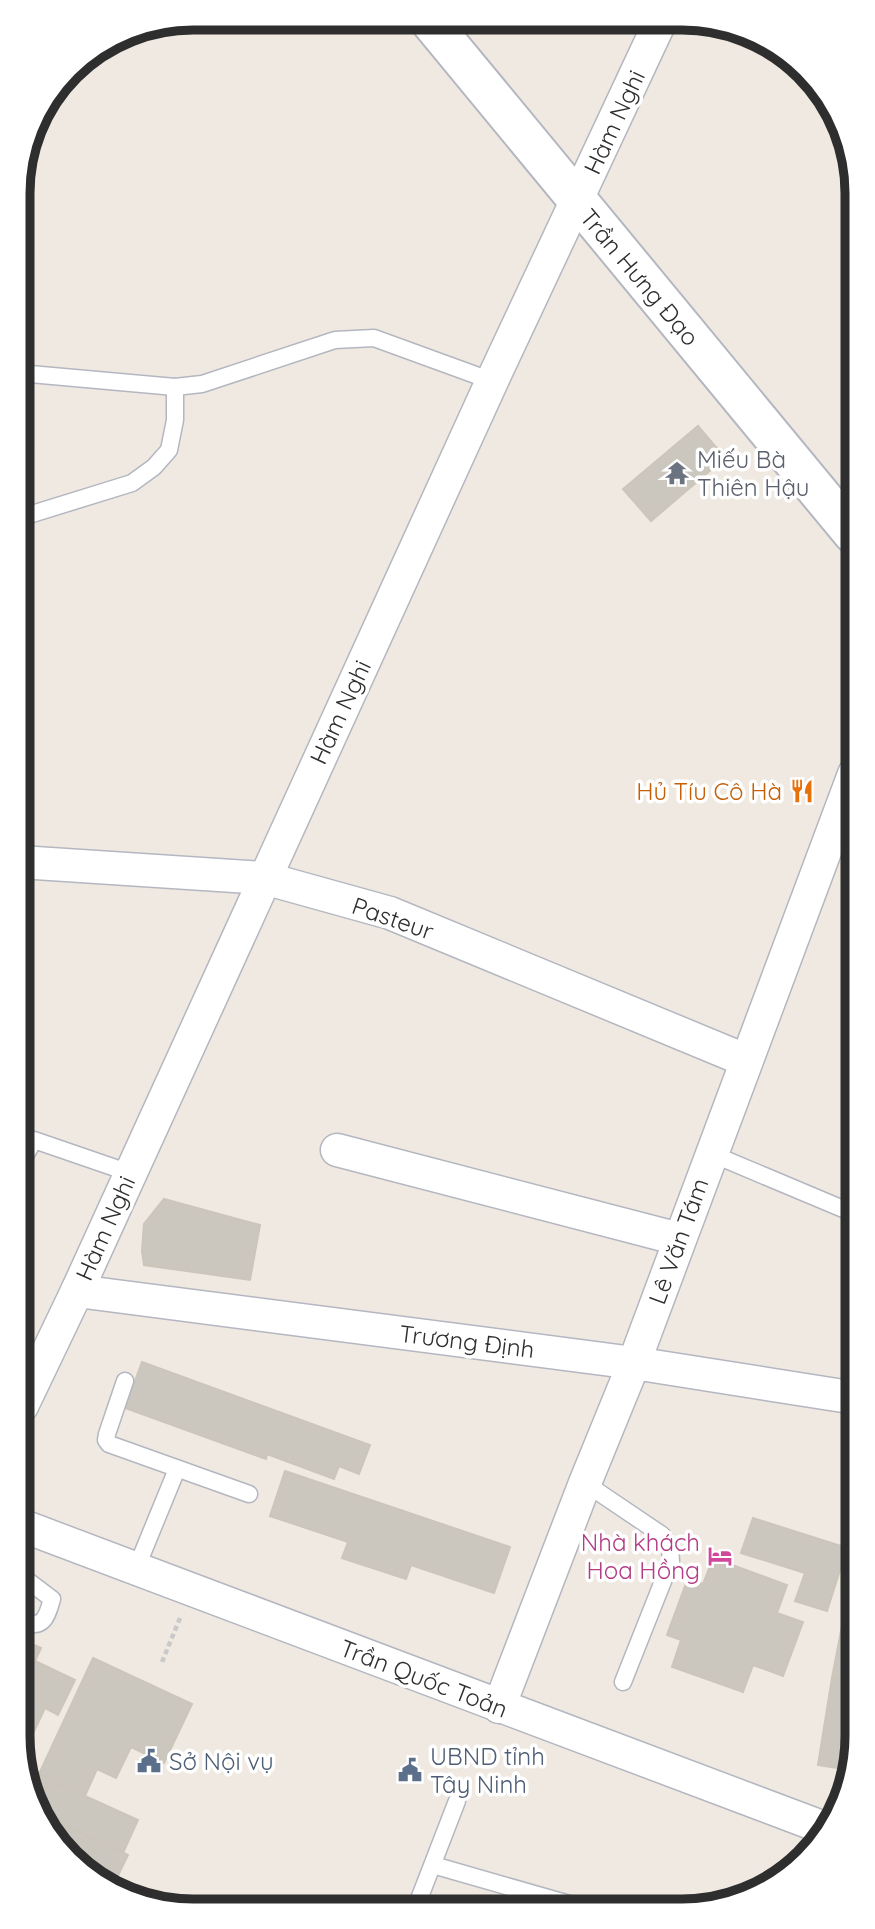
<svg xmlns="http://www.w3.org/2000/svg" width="875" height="1929" font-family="Quicksand,sans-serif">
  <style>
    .building { fill: #cbc7bf; stroke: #cbc5ba; stroke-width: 2 }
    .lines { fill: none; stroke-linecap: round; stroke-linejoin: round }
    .lane-casing { stroke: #b4b7c1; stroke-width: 19 }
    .street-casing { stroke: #b4b7c1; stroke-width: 35 }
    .secondary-casing { stroke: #b4b7c1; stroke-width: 42 }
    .path { stroke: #c9c9c9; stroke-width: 4.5; stroke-dasharray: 5 3.5; stroke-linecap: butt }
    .lane { stroke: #fff; stroke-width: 16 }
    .street { stroke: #fff; stroke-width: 32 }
    .secondary { stroke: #fff; stroke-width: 38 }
    .labels { text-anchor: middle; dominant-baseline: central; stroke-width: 7; stroke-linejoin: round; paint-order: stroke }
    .street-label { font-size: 24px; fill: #2e2e2e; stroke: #fff }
    .worship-label { font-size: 24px; fill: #5b616d; stroke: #fff; text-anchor: start }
    .food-label { font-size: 24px; fill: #c56008; stroke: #fff; text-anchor: end }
    .hotel-label { font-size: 24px; fill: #b23c85; stroke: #fff; text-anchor: end }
    .service-label { font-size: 24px; fill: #4e5e75; stroke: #fff; text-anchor: start }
    .rim { fill: none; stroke: #2e2e2e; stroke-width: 9 }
  </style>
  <rect width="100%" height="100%" fill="#efe9e1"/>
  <g class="building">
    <polygon points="698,426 725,458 651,521 623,489"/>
    <polygon points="164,1199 260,1225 250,1280 144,1265 142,1251 144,1224"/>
    <polygon points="142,1362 370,1445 359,1474 339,1466 334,1479 267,1454 266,1459 125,1408"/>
    <polygon points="285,1471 510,1547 494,1593 411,1565 406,1579 342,1558 348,1542 270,1516"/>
    <polygon points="753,1518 847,1548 827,1611 795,1601 805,1573 741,1553"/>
    <polygon points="856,1553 857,1682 832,1678"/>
    <polygon points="713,1558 787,1585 777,1613 803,1622 783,1676 753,1665 743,1692 672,1667 681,1640 667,1635 688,1578 703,1584"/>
    <polygon points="23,1640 41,1648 35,1661 75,1680 58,1715 45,1708 28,1744 23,1741"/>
    <polygon points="93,1658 192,1704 164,1763 131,1747 116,1778 97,1769 85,1796 39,1774"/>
    <polygon points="832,1678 857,1682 857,1748 849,1770 818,1765"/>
    <polygon points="23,1755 33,1759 24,1779"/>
    <polygon points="28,1770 138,1820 123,1853 46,1817 24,1782"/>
    <polygon points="46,1817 128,1855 113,1886 77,1868"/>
  </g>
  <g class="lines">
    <g class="lane-casing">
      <g id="lane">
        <polyline points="19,373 175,387 202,384 335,340 374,338 492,381"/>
        <polyline points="19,518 132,483 154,467 169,450 175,420 175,387"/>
        <polyline points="710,1153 855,1214"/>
        <polyline points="21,1163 34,1140 130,1173"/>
        <polyline points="125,1381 107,1434 106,1440 109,1444 249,1494"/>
        <polyline points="585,1483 662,1535 670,1547 671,1561 623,1682"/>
        <polyline points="23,1551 31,1529"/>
        <polyline points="136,1569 177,1469"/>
        <path d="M23 1577 52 1599C47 1617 43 1630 23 1621"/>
        <polyline points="433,1865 576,1906"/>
        <polyline points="416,1907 457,1801"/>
      </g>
    </g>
    <g class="street-casing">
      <g id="street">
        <polyline points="20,862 264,878 390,913 745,1060"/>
        <polyline points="337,1150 679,1239"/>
        <polyline points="77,1291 634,1363 856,1398"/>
        <polyline points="22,1406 77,1291 492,381 661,20"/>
        <polyline points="23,1526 827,1829"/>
        <polyline points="499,1707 585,1483 634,1363 854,774"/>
      </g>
    </g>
    <g class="secondary-casing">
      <polyline id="secondary" points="428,19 853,534"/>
    </g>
    <polyline class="path" points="162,1662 180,1618"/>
    <use href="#lane" class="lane"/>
    <use href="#street" class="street"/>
    <use href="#secondary" class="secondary"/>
  </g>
  <defs>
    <g id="temple-bare" transform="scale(1.89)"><path d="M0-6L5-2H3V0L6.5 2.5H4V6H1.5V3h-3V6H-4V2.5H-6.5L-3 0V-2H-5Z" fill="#6b7280" stroke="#fff" stroke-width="2.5" paint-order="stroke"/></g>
    <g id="restaurant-bare" transform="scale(1.89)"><path d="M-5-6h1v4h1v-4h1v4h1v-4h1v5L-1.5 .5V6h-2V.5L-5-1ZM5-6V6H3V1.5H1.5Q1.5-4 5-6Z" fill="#e8710a" stroke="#fff" stroke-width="2.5" paint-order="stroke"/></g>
    <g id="hotel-bare" transform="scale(1.89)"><path d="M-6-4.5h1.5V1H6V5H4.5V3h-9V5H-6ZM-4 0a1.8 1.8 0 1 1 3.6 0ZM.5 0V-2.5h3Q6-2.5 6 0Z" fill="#d1479c" stroke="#fff" stroke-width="2.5" paint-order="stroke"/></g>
    <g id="civic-bare" transform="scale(1.89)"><path d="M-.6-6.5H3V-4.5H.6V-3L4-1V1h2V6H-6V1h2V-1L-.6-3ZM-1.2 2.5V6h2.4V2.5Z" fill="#5c6f8a" stroke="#fff" stroke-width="2.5" paint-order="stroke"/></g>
  </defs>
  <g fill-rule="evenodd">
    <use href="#temple-bare" x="677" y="473"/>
    <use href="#restaurant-bare" x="802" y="791"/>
    <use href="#hotel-bare" x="720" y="1556"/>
    <use href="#civic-bare" x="149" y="1761"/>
    <use href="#civic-bare" x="410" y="1770"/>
  </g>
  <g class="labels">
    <g class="street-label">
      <text transform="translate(614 122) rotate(-65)">Hàm Nghi</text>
      <text transform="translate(640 277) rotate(50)">Trần Hưng Đạo</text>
      <text transform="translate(340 712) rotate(-65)">Hàm Nghi</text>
      <text transform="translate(393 918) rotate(19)">Pasteur</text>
      <text transform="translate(105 1228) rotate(-66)">Hàm Nghi</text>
      <text transform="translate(678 1241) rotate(-70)">Lê Văn Tám</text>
      <text transform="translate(467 1341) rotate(7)">Trương Định</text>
      <text transform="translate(424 1678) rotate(21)">Trần Quốc Toản</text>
    </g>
    <g class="worship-label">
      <text x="697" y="459">Miếu Bà<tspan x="697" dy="28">Thiên Hậu</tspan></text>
    </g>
    <g class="food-label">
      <text x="782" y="791">Hủ Tíu Cô Hà</text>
    </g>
    <g class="hotel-label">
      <text x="700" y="1542">Nhà khách<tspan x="700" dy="28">Hoa Hồng</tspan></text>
    </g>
    <g class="service-label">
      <text x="430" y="1756">UBND tỉnh<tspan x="430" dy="28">Tây Ninh</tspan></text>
      <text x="169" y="1761">Sở Nội vụ</text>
    </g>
  </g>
  <path d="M0 0H875V1929H0ZM193 30H682A163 163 0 0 1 845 193V1736A163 163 0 0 1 682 1899H193A163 163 0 0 1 30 1736V193A163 163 0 0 1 193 30Z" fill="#fff" fill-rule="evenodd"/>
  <path class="rim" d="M193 30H682A163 163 0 0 1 845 193V1736A163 163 0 0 1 682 1899H193A163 163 0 0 1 30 1736V193A163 163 0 0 1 193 30Z"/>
</svg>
